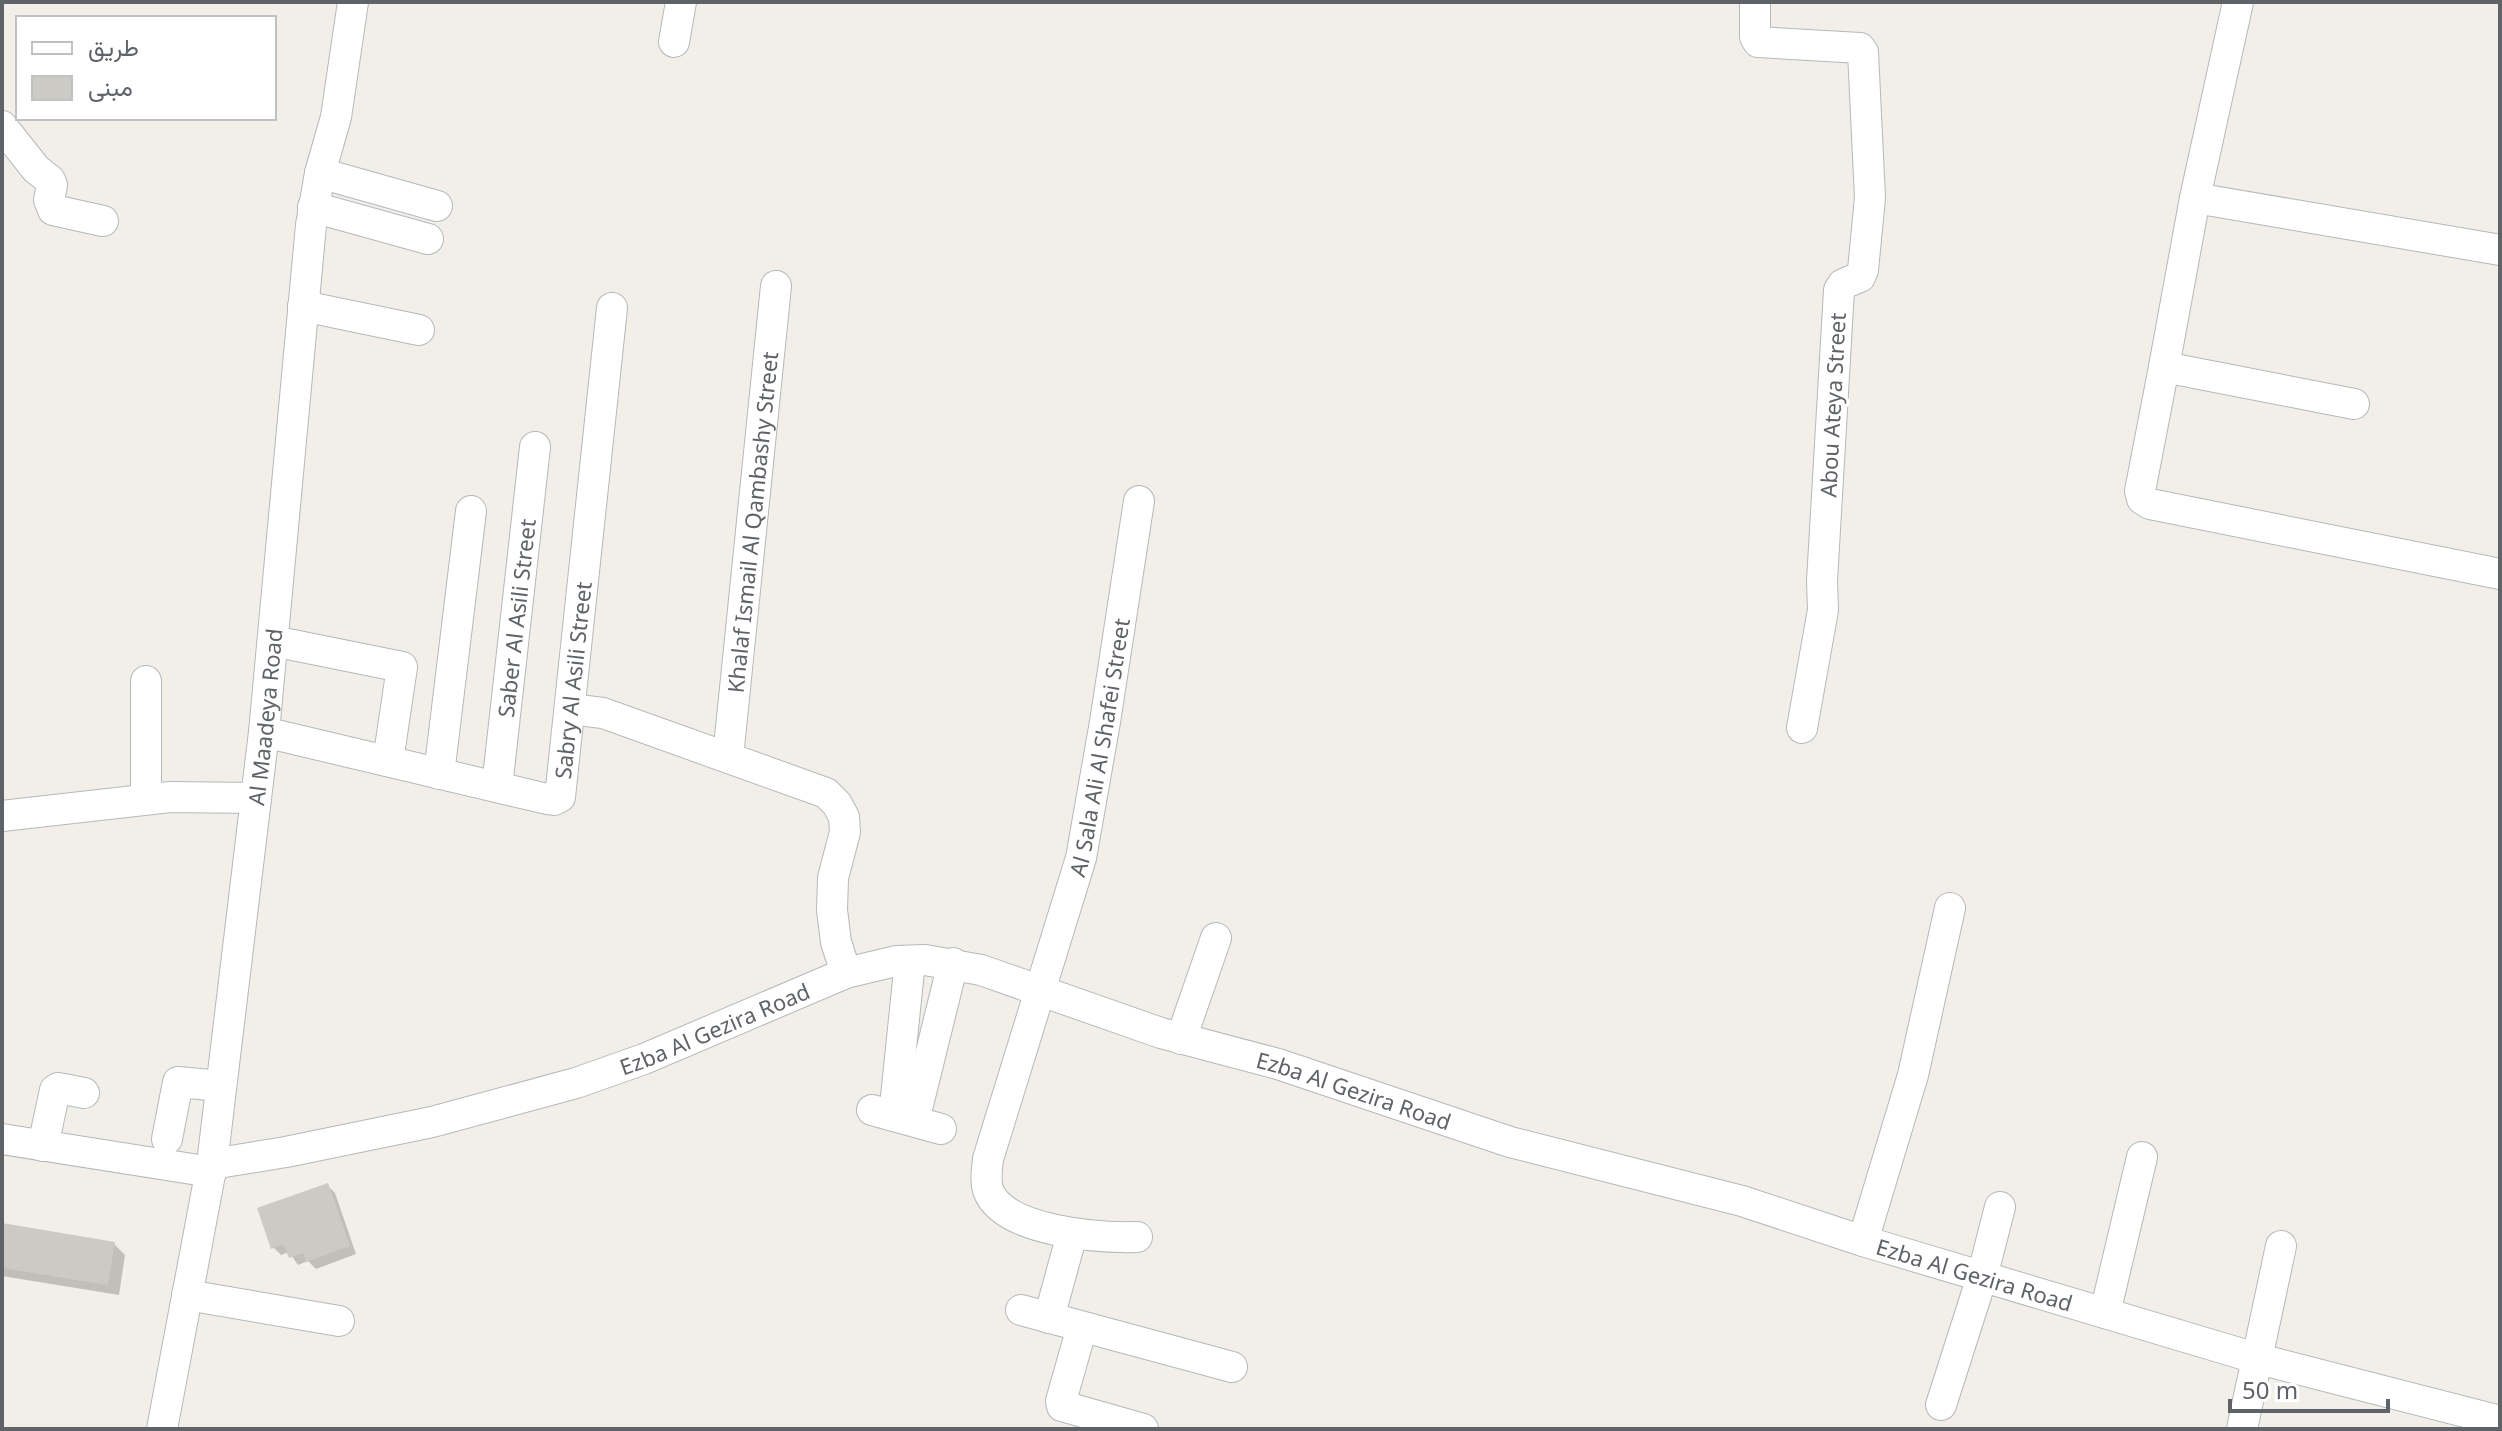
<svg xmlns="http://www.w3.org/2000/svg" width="2502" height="1431" font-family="'Noto Sans',Vazirmatn,sans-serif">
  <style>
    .shadow { fill: #0003 }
    .building { fill: #cccac5 }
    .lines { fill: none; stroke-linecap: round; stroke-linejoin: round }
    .minor-casing { stroke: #b5b8bc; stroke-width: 32 }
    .minor { stroke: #fff; stroke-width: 30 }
    .labels { text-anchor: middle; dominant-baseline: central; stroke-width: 6; stroke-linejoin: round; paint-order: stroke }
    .street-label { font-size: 22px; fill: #5f6368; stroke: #fff }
  </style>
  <rect width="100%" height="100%" fill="#f1efe8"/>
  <g class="shadow">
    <polygon points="327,1185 335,1193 356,1254 316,1269 308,1261 298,1265 289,1252 281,1255 273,1247"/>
    <polygon points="2,1225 114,1244 125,1255 119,1295 2,1276"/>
  </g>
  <g class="building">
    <polygon points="328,1183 350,1246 306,1262 303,1253 289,1258 283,1244 271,1249 257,1208"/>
    <polygon points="2,1223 115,1242 108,1285 2,1268"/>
  </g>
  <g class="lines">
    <g class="minor-casing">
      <g id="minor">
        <polyline points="1755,2 1755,37 1758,42 1860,48 1863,52 1870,198 1863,270 1860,277 1843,284 1839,290 1822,581 1823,610 1802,728"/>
        <polyline points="2238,2 2195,198 2500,250"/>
        <polyline points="674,42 681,2"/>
        <polyline points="2,126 36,169 50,180 52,185 49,200 53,210 103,221"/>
        <polyline points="320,173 437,206"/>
        <polyline points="2195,198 2164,367 2354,404"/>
        <polyline points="313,207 428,239"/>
        <polyline points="303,306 419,330"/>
        <polyline points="2164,367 2140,491 2142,499 2150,504 2500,574"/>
        <polyline points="273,641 402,667 388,761"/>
        <polyline points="146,681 146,799"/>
        <polyline points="570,709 603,713 826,793 837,804 844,817 845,832 833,878 832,910 836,942 846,973"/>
        <path id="s1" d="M264 732 547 799 554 800 560 797 612 308"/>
        <path id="s2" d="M728 757 776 286"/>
        <polyline points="439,774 471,511"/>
        <path id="s3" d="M497 787 535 447"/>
        <polyline points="2,816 170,797 256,798"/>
        <polyline points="1181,1039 1216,938"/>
        <polyline points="872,1110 941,1129"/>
        <polyline points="894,1116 910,961"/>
        <polyline points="914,1121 953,963"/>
        <polyline points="2,1139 211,1172"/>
        <polyline points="167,1139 178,1082 221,1086"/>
        <polyline points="43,1146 55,1090 58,1088 84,1093"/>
        <path id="s4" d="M212 1164 286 1152 432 1122 576 1083 644 1059 846 973 896 961 925 960 981 970 1161 1033 1278 1064 1510 1142 1742 1201 1863 1241 2259 1359 2500 1421"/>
        <path id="s5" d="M1137 1237C1100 1238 1003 1232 988 1190 985 1180 987 1170 988 1159L1081 858 1105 722 1139 501"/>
        <polyline points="1863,1241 1913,1075 1950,908"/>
        <polyline points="187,1295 339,1321"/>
        <polyline points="1021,1310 1232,1367"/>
        <polyline points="2105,1313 2142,1157"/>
        <polyline points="1049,1318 1072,1234"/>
        <polyline points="1082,1327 1061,1401 1062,1406 1143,1429"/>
        <polyline points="1941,1405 1982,1277 2000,1207"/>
        <path id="s6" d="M162 1429 212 1164 264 732 311 225 320 173 336 117 353 2"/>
        <polyline points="2242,1429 2281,1246"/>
      </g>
    </g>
    <use href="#minor" class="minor"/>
  </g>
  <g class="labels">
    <g class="street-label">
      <text transform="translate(1832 405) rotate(-87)">Abou Ateya Street</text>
      <text stroke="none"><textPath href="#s2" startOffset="236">Khalaf Ismail Al Qambashy Street</textPath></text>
      <text stroke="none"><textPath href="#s3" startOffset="170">Saber Al Asili Street</textPath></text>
      <text stroke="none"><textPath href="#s1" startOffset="422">Sabry Al Asili Street</textPath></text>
      <text stroke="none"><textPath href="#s6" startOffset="720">Al Maadeya Road</textPath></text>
      <text stroke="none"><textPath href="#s5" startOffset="622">Al Sala Ali Al Shafei Street</textPath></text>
      <text stroke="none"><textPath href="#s4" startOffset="522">Ezba Al Gezira Road</textPath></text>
      <text stroke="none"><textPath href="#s4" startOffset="1194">Ezba Al Gezira Road</textPath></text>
      <text stroke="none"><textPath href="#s4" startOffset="1842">Ezba Al Gezira Road</textPath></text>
    </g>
  </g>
  <rect width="2502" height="1431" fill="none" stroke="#5f6368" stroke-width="8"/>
  <rect x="16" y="16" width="260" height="104" fill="#ffffff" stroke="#bfc1c3" stroke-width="2"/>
  <rect x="32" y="42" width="40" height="12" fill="#ffffff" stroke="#bfc1c3" stroke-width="2"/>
  <text x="88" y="56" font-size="24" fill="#5f6368">طريق</text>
  <rect x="32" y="76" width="40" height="24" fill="#cccac5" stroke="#bfc1c3" stroke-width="2"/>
  <text x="88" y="96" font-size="24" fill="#5f6368">مبنى</text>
  <path d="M2230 1399v12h158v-12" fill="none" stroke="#5f6368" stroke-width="4"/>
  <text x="2242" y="1399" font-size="24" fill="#5f6368" stroke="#ffffff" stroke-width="6" paint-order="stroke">50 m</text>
</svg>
